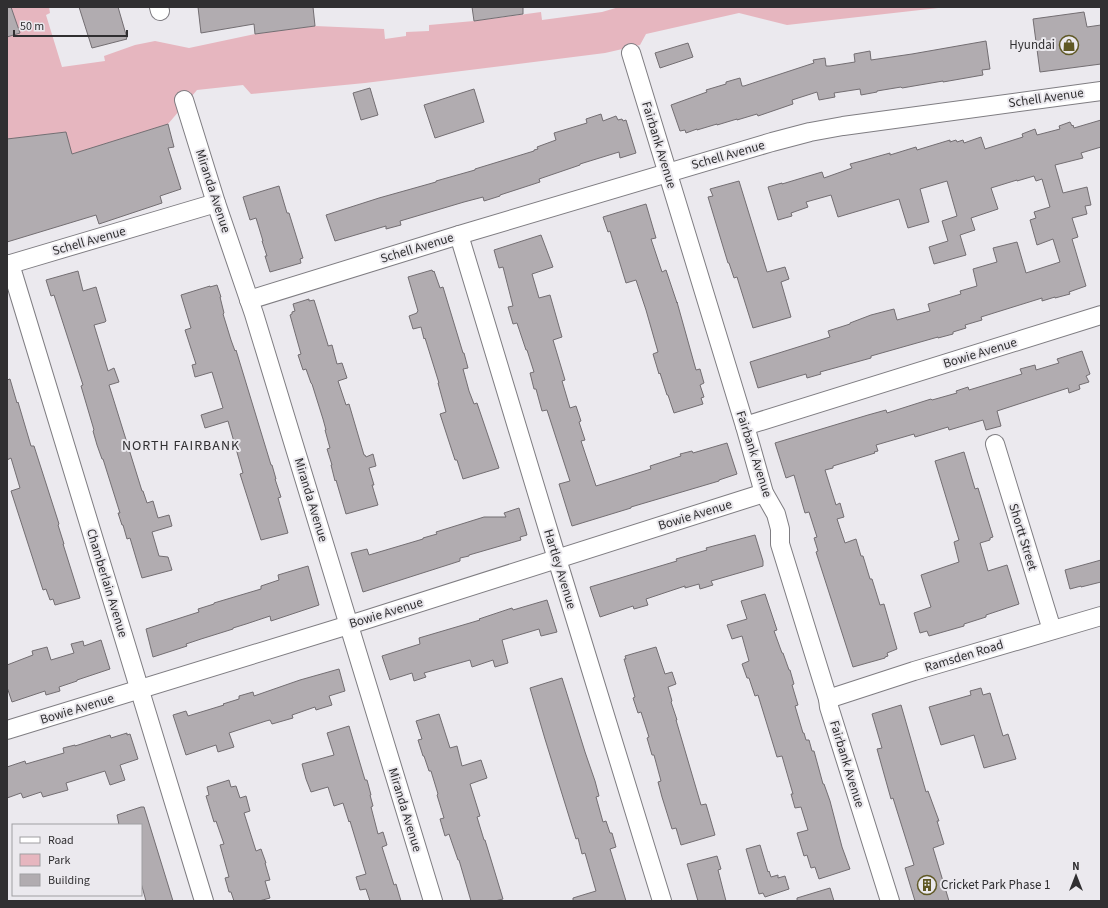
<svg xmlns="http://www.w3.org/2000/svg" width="1108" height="908" font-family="'Source Sans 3',sans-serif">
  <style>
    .green { fill: #e6b6bf }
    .building { fill: #b1acb0; stroke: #736e72 }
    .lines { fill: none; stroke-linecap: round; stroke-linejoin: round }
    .minor-casing { stroke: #7f7d82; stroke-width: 20 }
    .minor { stroke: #fff; stroke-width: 18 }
    .labels { text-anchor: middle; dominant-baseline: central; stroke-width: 4; stroke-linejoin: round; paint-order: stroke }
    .poi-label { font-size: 13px; fill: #302f31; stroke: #ebe9ee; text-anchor: end }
    .street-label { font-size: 13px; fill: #302f31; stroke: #ebe9ee }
    .neighbourhood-label { font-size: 14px; letter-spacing: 1px; fill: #302f31; stroke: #ebe9ee }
  </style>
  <rect width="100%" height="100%" fill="#ebe9ee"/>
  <polygon class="green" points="11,7 49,7 50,13 46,15 62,67 105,61 104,56 135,45 155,41 189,48 255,34 315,26 384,29 385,39 406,36 406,32 429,31 429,25 474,21 541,12 542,20 602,12 619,7 947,7 787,25 739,13 646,34 640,45 605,53 365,83 251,94 243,85 197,90 168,124 72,154 66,132 7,139 7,37 20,33"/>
  <g class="building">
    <polygon points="7,7 11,7 20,33 7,37"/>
    <polygon points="79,7 118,7 127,38 126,38 127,39 92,48"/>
    <polygon points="198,7 313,7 315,26 255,34 254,24 201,33"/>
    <polygon points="472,7 523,7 523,14 474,21"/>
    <polygon points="1084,12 1087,27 1101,25 1101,64 1040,72 1033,19"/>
    <polygon points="986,41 990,69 982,70 983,75 943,82 943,81 902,88 901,87 877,91 877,92 861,95 860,89 834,93 835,97 819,100 817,92 792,100 793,104 758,116 757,114 737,120 737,119 717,125 717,124 697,130 697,129 686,133 685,130 680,131 671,105 707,92 706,90 726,84 726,82 740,78 742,86 744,86 814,63 813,60 825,58 826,66 830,66 855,62 854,54 870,51 871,60 912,54"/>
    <polygon points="688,43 693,57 660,68 655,53"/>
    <polygon points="370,88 378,115 361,120 353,93"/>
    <polygon points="474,89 484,122 435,138 424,105"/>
    <polygon points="601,114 603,121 616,116 618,120 622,119 623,121 626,120 636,153 620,158 619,152 580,164 580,165 539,179 540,182 500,195 500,196 484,201 483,197 464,202 400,221 401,225 386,229 386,226 335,241 326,215 379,198 436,182 436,181 475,170 475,169 534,151 534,150 538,149 537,147 556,140 554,133 587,123 586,119"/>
    <polygon points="1101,120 1101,147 1081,153 1083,158 1055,165 1063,193 1087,187 1091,205 1085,206 1087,214 1072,218 1078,237 1072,239 1086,286 1069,292 1070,294 1055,298 1055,297 1042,301 1042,298 981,317 982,320 965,325 966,328 953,332 953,334 938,338 938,337 871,356 871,358 820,372 821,374 807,378 806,374 758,388 750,362 830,337 828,331 850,324 850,323 871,315 894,309 897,320 930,311 928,304 961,294 960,291 977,286 973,269 997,262 993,248 1017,242 1026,273 1060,262 1053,239 1037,245 1030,220 1036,218 1034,212 1050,207 1042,179 1036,181 1034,176 1017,181 1017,180 991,188 998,209 971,218 975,230 960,235 966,255 934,264 929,247 948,241 942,221 957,216 947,181 920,189 929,222 908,228 899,199 838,217 831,195 806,202 808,207 791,213 792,216 778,220 768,187 782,183 782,184 822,172 824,178 852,168 850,164 865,160 890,153 890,155 916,147 917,150 950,140 950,142 956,140 957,142 963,140 964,143 981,137 985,149 1023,137 1022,134 1035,129 1037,135 1060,129 1059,126 1070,122 1072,126 1073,125 1074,128"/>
    <polygon points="168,124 174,147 168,148 181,189 160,196 162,203 99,224 96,215 7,242 7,139 66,132 72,154"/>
    <polygon points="739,181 767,272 785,267 789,279 781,282 791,317 753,328 737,277 734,278 729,263 728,263 708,197 713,196 710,189"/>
    <polygon points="279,186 287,213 289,213 303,258 300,259 301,263 270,272 265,256 267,256 262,241 263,241 256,218 250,220 243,197"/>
    <polygon points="646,204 656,238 651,239 662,272 666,270 677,303 677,302 696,370 700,369 704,383 700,385 704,397 701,398 703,404 674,413 668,395 667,395 660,373 659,374 653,354 658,352 646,310 636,280 626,283 610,231 608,232 603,217"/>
    <polygon points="541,235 553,267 532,274 539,298 550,295 562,337 553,340 565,380 562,381 570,408 576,406 581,421 579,422 585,440 581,441 596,486 651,469 650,466 681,456 680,454 692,451 693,453 727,443 737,474 719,480 719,481 631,507 631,508 572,526 559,484 570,481 547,410 542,411 536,389 534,389 530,373 534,372 527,350 526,350 517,323 513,324 508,307 513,306 503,267 499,268 494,250"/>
    <polygon points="432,270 433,272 434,271 440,288 443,287 463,353 464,353 468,368 463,369 469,391 474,404 477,403 499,468 463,479 457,460 455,460 440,414 446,412 438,383 439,383 425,338 424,339 421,327 413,329 409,316 417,313 417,312 418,311 408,277"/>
    <polygon points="78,271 83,291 96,287 106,321 105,322 94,325 108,371 114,368 119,382 109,385 142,491 143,491 147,503 153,501 158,518 169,515 172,526 152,532 159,556 168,557 172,570 142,578 130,538 127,539 123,525 122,525 118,513 120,513 103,459 102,459 97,445 93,431 94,430 81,386 83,385 54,295 51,296 46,280"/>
    <polygon points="217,285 221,297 220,297 224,313 223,314 231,340 235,351 236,350 271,465 272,465 276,479 275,479 281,497 278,498 288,533 261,540 240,474 243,473 228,421 205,428 201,415 223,408 212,372 195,377 192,365 196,364 185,330 191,328 181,295 210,286 210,287"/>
    <polygon points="309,299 309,301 314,300 328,345 328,346 332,345 337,364 342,363 347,378 338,381 346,405 349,404 364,455 365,455 366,457 373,454 376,466 369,468 374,485 372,485 378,505 346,514 336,480 335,481 331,465 332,465 327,449 330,448 325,430 326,430 323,419 312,384 311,383 306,369 303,370 298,355 301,354 290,315 292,314 292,312 295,311 293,304"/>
    <polygon points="1082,351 1090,374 1086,376 1089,382 1079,385 1080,389 1069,393 1068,388 997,411 1001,426 986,430 983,420 949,430 948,427 915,437 914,434 876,445 878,451 874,452 875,453 833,466 833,468 825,470 836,505 840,503 844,517 837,519 845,543 856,539 861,556 863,556 870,579 872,579 880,605 884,604 897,649 887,653 888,656 885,657 885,658 853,667 816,552 818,551 814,538 817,537 809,512 805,513 794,475 786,478 775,443 868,415 886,410 887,413 931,399 932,400 957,393 956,391 968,387 969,390 1022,374 1020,369 1035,365 1036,370 1059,363 1057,359"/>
    <polygon points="10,379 17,403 18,402 31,446 34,446 59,524 58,525 64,544 63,544 80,598 55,605 53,599 50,600 46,589 43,590 11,491 20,488 11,458 7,460 7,380"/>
    <polygon points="964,452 975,489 978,488 993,537 990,538 990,540 980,543 988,571 1007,565 1019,604 986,615 986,617 964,624 964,626 929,636 927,631 920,633 914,613 931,607 921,575 959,562 954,542 959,540 935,461"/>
    <polygon points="519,508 527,535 520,537 521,540 469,555 469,556 460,558 460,561 363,592 351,553 367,549 369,555 423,539 423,538 437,534 436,532 484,517 506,517 504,513"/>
    <polygon points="755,535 763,561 763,566 711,581 713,585 700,589 699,584 685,588 685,586 646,599 648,605 634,609 633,606 600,617 590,587 677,561 676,559 707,550 706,548"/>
    <polygon points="1101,560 1101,582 1081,587 1081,586 1070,589 1065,570"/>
    <polygon points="308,566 319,605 271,621 270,616 246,624 233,628 233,629 201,639 186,644 187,646 153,657 146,629 199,612 198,609 214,604 214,603 261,589 261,586 279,580 278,575"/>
    <polygon points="765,594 777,630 774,631 782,653 783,653 789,670 790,670 794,684 792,685 798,705 795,706 803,733 804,733 806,740 809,740 812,751 814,751 823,784 824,784 830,801 842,847 850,869 819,879 815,867 811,868 807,855 804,856 797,833 808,830 801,807 795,808 791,794 793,794 782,756 777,757 758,695 755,696 749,678 747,678 742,664 749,661 742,636 732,639 727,625 747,619 741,601"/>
    <polygon points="547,600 557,632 541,636 539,629 502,640 508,663 495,667 493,660 472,667 470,660 424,673 426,677 414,681 412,673 390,680 382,656 420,644 419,638 480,620 479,619 512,608 513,610"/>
    <polygon points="101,640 110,669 77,680 77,681 59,687 60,691 46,695 45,691 12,702 7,687 7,665 33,655 32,651 47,647 51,660 74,653 71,644 83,641 84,646"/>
    <polygon points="656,647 665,674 672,672 676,684 668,687 672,701 671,702 677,720 676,720 701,805 706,804 715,835 681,845 676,828 672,829 662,797 658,782 661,781 654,755 652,755 647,738 649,737 641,712 638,713 633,698 635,697 624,659 626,659 625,656"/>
    <polygon points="339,669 345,691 329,696 332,705 316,710 315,707 292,715 293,718 272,724 270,720 266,721 229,733 234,747 218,752 216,745 186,755 173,715 186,711 188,716 224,705 223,704 239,699 239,696 253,692 254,696 300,680"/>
    <polygon points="562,678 585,752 595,781 599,796 596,797 603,822 606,821 610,833 612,833 616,847 610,849 626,901 573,901 573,898 596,891 585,853 582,854 578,838 576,839 545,739 530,688"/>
    <polygon points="981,688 983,695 990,693 1003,736 1008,734 1016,759 984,768 974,735 941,745 929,707 971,695 970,691"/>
    <polygon points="901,705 926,792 928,791 939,821 937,821 944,844 933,848 949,901 915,901 905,868 914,865 893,798 891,799 877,749 882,748 872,714"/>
    <polygon points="439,714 450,748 457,746 462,766 481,760 487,778 470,784 480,816 477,817 484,840 485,840 503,899 495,901 471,901 459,860 458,860 450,837 449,834 445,836 440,819 444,818 437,795 438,794 431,771 429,771 424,756 423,756 418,740 422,739 416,721"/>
    <polygon points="349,726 365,780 367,780 371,795 370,795 373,806 371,807 378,834 383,832 387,845 382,847 394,885 396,884 401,901 370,901 366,889 360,890 356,877 366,874 350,821 349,822 343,803 334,806 328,787 311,792 306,779 302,764 334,755 327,733"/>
    <polygon points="127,733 127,735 130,734 138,759 120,765 125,780 110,785 105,771 66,783 68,790 43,797 41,792 23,798 21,793 7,798 7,767 25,761 26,764 64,753 63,748 75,745 75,746 110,735 111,738"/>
    <polygon points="229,780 231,787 236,786 240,798 246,796 250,811 244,813 256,851 261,849 266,863 265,863 270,880 265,881 270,898 259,901 234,901 231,892 229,892 225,878 229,877 220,845 224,844 216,821 214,822 206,796 209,795 207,787"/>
    <polygon points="141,807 144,807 173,901 146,901 141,883 141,825 119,825 117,815"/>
    <polygon points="760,845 768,872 769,871 771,877 778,875 778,878 785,876 789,889 765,897 763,893 759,894 746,849"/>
    <polygon points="717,856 721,869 718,870 726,901 698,901 687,864"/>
    <polygon points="830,888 834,901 797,901 797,898"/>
  </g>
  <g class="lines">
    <g class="minor-casing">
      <g id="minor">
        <polyline points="159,7 160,11"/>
        <polyline points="631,53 745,426 764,493 776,514 780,529 780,544 828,699 829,707 890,901"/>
        <polyline points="184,100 216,203 254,314 433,901"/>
        <polyline points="459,235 557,559 662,901"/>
        <polyline points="10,264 204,901"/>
        <polyline points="7,265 216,203"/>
        <polyline points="249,300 459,235 772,142 810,132 843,126 1101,91"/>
        <polyline points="745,426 1101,315"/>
        <polyline points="995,444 1052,630"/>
        <polyline points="828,699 914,671 1101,616"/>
        <polyline points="7,730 365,620 764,493"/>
      </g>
    </g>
    <use href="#minor" class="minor"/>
  </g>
  <defs>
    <g id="shop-ring" transform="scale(1)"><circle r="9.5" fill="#ebe9ee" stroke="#5f5824" stroke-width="1.5"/><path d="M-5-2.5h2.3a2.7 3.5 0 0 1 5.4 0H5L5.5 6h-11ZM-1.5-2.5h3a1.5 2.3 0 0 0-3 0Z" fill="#5f5824"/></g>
    <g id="building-ring" transform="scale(1)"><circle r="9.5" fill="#ebe9ee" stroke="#5f5824" stroke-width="1.5"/><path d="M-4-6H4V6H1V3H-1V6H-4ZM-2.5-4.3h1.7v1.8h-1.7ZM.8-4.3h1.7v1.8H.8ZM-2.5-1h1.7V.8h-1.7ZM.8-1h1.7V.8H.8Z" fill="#5f5824"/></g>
  </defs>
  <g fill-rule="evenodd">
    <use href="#shop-ring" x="1069" y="45"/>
    <use href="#building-ring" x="927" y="885"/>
  </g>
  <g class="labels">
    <g class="poi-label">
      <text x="1055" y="45">Hyundai</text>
      <text x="941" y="885" text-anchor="start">Cricket Park Phase 1</text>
    </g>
    <g class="street-label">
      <text transform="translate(1046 98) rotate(-8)">Schell Avenue</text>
      <text transform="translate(659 145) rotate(73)">Fairbank Avenue</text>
      <text transform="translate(728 155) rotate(-16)">Schell Avenue</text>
      <text transform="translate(213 191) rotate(72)">Miranda Avenue</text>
      <text transform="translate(89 241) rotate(-16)">Schell Avenue</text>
      <text transform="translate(417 248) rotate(-17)">Schell Avenue</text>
      <text transform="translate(980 353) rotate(-17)">Bowie Avenue</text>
      <text transform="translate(754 454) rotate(72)">Fairbank Avenue</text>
      <text transform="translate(311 500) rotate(73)">Miranda Avenue</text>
      <text transform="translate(695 515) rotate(-17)">Bowie Avenue</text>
      <text transform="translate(1023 537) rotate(73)">Shortt Street</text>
      <text transform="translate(560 569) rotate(73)">Hartley Avenue</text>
      <text transform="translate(107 583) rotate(73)">Chamberlain Avenue</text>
      <text transform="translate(386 613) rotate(-17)">Bowie Avenue</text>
      <text transform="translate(964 656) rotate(-17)">Ramsden Road</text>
      <text transform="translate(77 709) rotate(-17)">Bowie Avenue</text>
      <text transform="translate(847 764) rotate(73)">Fairbank Avenue</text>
      <text transform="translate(405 810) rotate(73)">Miranda Avenue</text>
    </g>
    <g class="neighbourhood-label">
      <text x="181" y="446">NORTH FAIRBANK</text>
    </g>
  </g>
  <rect width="1108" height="908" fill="none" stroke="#302f31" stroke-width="16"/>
  <rect x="12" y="824" width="130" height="72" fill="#ebe9ee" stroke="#a09fa2"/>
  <rect x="20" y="837" width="20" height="6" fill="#ffffff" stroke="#a09fa2"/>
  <text x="48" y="844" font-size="12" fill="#302f31">Road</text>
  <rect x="20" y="854" width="20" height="12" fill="#e6b6bf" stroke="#a09fa2"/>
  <text x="48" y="864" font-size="12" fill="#302f31">Park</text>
  <rect x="20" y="874" width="20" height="12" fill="#b1acb0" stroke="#a09fa2"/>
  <text x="48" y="884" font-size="12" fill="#302f31">Building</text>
  <g transform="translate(1076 876)" stroke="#ebe9ee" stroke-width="3" paint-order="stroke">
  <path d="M0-3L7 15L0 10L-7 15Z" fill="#302f31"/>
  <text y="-6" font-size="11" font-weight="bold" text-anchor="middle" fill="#302f31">N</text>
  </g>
  <path d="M14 30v6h113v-6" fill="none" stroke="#302f31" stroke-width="2"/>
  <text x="20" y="30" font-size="12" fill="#302f31" stroke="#ebe9ee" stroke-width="3" paint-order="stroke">50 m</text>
</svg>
